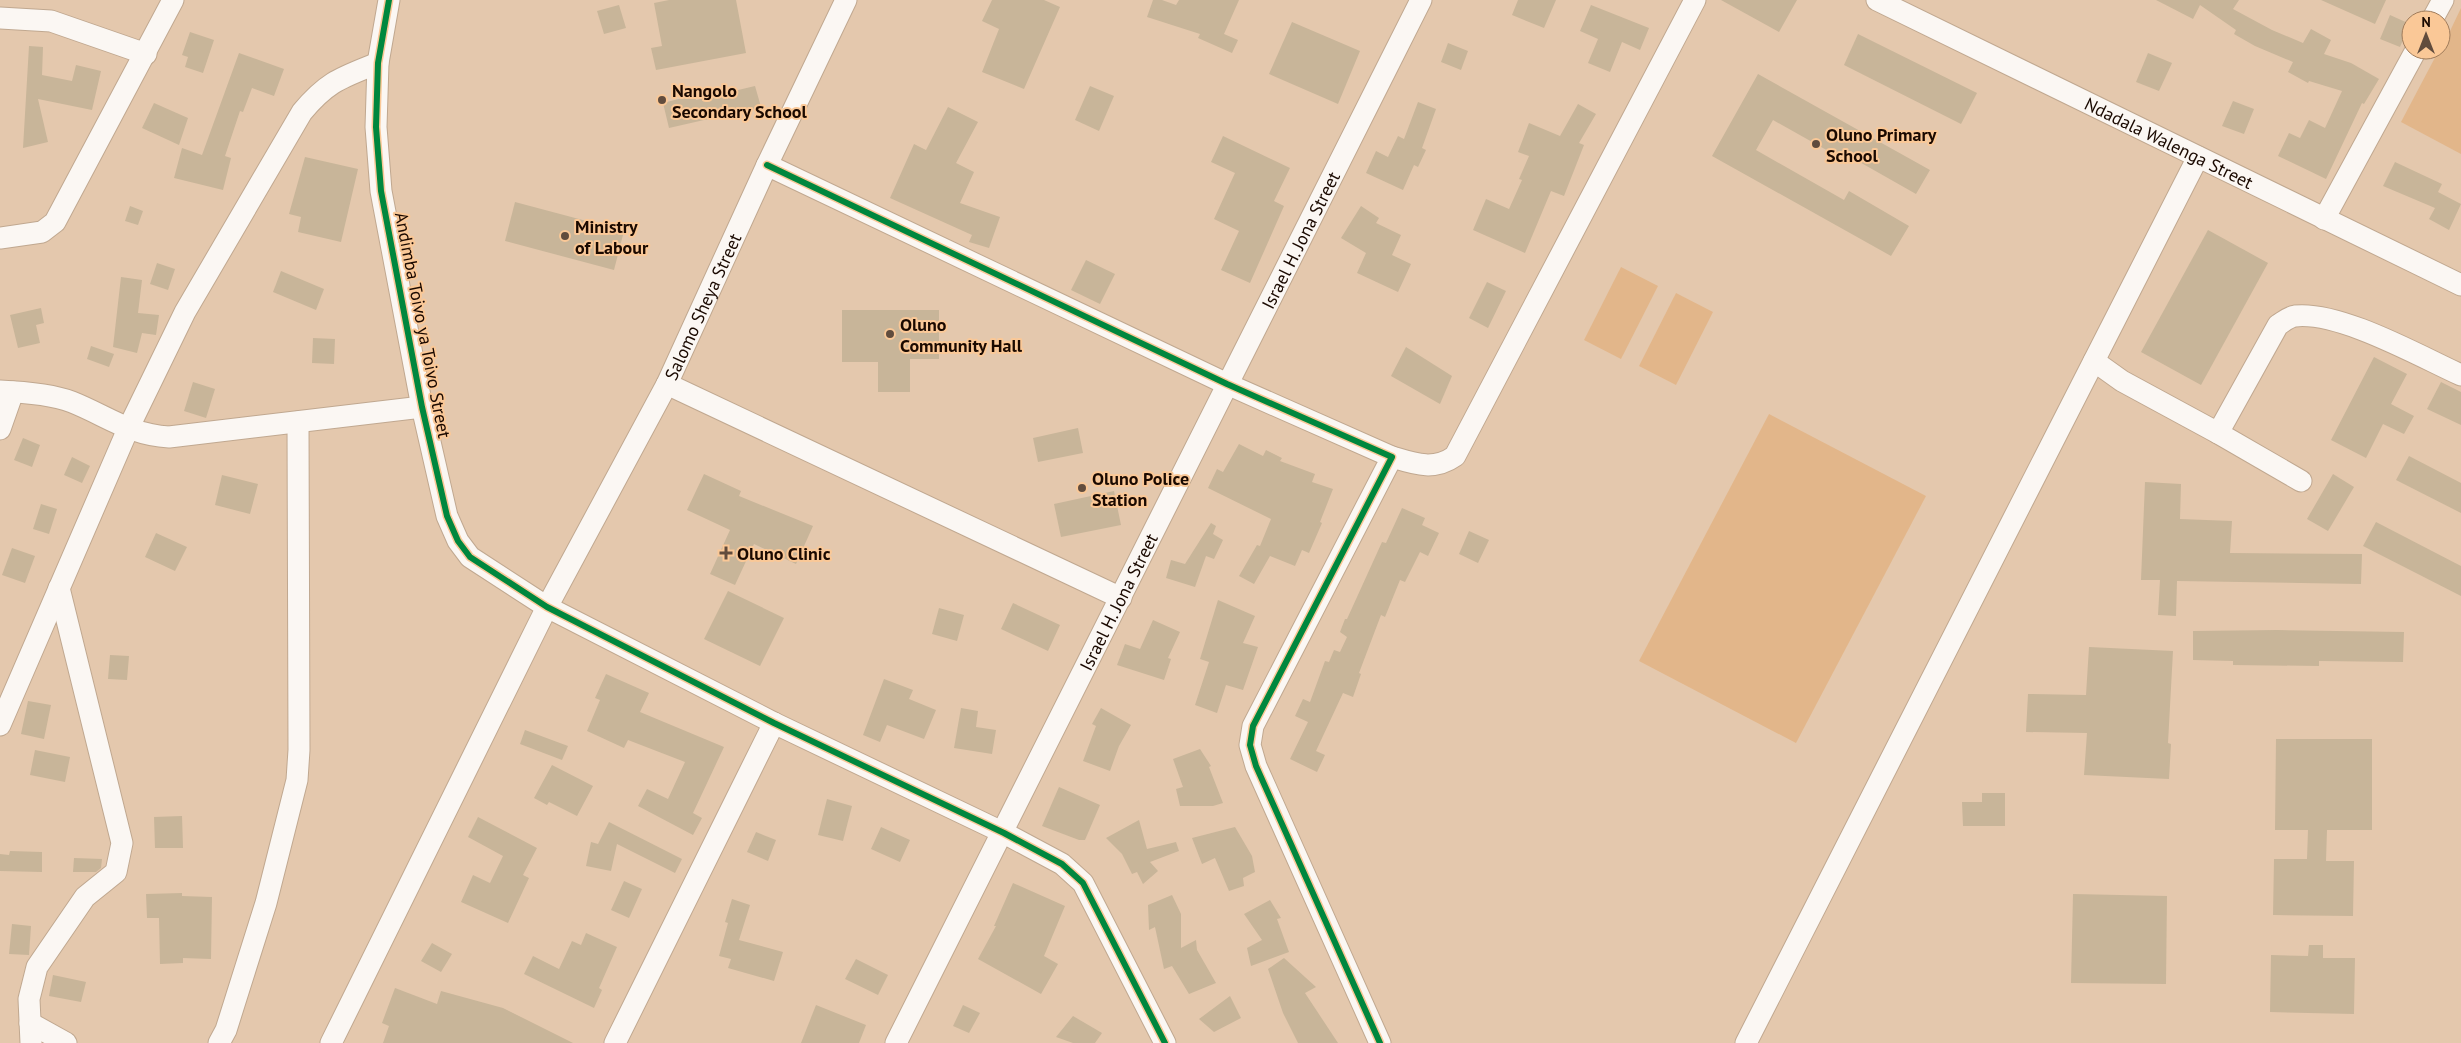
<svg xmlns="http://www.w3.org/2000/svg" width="2461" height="1043" font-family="'PT Sans',sans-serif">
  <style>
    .green { fill: #e2b68a }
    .building { fill: #c8b599 }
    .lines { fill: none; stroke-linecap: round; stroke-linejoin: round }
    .minor-casing { stroke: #c0a890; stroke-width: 23 }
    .minor { stroke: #fbf7f3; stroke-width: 21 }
    .cycleway-casing { stroke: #fac897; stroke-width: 9 }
    .cycleway { stroke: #00873e; stroke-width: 6 }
    .poi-dot { fill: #614c3d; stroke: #fac897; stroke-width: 2 }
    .labels { text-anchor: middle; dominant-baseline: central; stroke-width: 4; stroke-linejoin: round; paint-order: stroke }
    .poi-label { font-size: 18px; font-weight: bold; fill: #1a0900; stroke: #fac897; text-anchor: start }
    .street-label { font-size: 18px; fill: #1a0900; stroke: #fac897 }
  </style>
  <rect width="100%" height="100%" fill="#e4c8ad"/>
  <g class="green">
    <polygon points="2461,8 2461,154 2401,122 2439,50 2441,50"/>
    <polygon points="1621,267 1658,286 1621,359 1584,340"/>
    <polygon points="1676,293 1713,312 1676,385 1639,366"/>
    <polygon points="1769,414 1926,496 1796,743 1639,661"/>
  </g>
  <g class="building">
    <polygon points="669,0 736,0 746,53 656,70 651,48 662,46 654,3"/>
    <polygon points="992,0 1044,0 1060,7 1024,89 982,72 999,29 982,21"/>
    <polygon points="1153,0 1162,0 1176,5 1179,0 1239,0 1224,34 1238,40 1232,53 1198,38 1200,34 1147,17"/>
    <polygon points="1518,0 1556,0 1544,28 1512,15"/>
    <polygon points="1721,0 1797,0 1779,32"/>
    <polygon points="2156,0 2239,0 2233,9 2272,30 2303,43 2311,29 2331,40 2324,54 2351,63 2379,79 2364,104 2362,103 2326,179 2278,156 2289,133 2300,138 2309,120 2325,128 2342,91 2309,81 2308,83 2288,72 2293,62 2255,46 2234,34 2236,30 2200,5 2193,19"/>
    <polygon points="2321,0 2386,0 2375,24"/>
    <polygon points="619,5 626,28 604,34 597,11"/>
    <polygon points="1591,5 1649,28 1640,50 1622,42 1610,72 1588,63 1598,39 1580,31"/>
    <polygon points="2390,15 2410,24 2400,47 2380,39"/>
    <polygon points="1292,22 1360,51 1338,104 1269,74"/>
    <polygon points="190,32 214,40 203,73 185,67 188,57 182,55"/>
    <polygon points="1858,34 1977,93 1961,124 1844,65"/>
    <polygon points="1448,43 1468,51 1461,70 1441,62"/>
    <polygon points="29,46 43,47 42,75 72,81 76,65 101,71 92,110 38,99 48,142 23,148"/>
    <polygon points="239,53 284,69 274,96 252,88 243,112 240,111 225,156 231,158 223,190 174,178 182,148 202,155"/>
    <polygon points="2148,53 2172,63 2159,91 2136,82"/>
    <polygon points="1758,74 1930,170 1916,194 1849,156 1846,161 1773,120 1756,150 1844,200 1849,191 1909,226 1891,256 1712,156"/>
    <polygon points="755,86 761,107 669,128 663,103 694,95 696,100"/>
    <polygon points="1090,86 1114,96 1099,131 1075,120"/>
    <polygon points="2233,101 2254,109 2244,134 2222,126"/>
    <polygon points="1418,102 1436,109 1422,148 1426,150 1418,167 1414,165 1403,190 1366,173 1376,151 1388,157 1398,136 1404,139"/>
    <polygon points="154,103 188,118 179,145 142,128"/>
    <polygon points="1578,104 1596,114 1579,143 1584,145 1564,196 1551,191 1525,253 1473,230 1486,199 1509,209 1522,180 1519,179 1529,156 1518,152 1529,123 1560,136"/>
    <polygon points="948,107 978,122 956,163 974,172 960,203 1000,217 989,248 969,242 972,235 890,198 914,144 926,150"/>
    <polygon points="1223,136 1290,168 1274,201 1284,206 1250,283 1221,270 1239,231 1214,219 1235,173 1211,162"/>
    <polygon points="305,157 358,169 341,242 298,232 301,217 289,214"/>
    <polygon points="2395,162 2442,184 2438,192 2461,204 2449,230 2429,219 2435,208 2383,186"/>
    <polygon points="515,202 624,231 614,270 505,241"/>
    <polygon points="130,206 143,211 138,225 125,221"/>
    <polygon points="1361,206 1379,218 1376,223 1401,235 1392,255 1411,264 1398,292 1357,273 1366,253 1341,238"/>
    <polygon points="2208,230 2268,263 2201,385 2141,352"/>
    <polygon points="1086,260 1115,274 1100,304 1071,290"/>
    <polygon points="157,263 175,269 168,290 150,284"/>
    <polygon points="281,271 324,289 316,310 273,292"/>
    <polygon points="121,277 142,280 138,313 159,315 156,335 142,333 137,353 113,347"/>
    <polygon points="1487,282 1506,291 1488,328 1469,318"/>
    <polygon points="41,308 44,323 36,325 40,343 18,348 10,315"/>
    <polygon points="842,310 939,310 939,359 910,359 910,392 878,392 878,362 842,362"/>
    <polygon points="313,338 335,339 334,364 312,363"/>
    <polygon points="91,346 114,354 109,367 87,359"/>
    <polygon points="1406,347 1452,376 1440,404 1391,376"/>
    <polygon points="2374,357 2407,374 2391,404 2414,416 2404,434 2383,424 2366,458 2331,440"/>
    <polygon points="193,382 215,389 206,418 184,411"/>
    <polygon points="2441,382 2461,392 2461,425 2427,409"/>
    <polygon points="1078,428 1083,453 1038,462 1033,438"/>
    <polygon points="23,438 40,445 32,467 14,460"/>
    <polygon points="1239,444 1263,456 1266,450 1282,458 1280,461 1315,474 1312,482 1333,489 1320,522 1322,523 1309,553 1302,550 1295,566 1270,556 1254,584 1239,576 1257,545 1260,546 1271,519 1208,488 1217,469 1223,472"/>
    <polygon points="2409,456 2461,483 2461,513 2396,480"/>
    <polygon points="72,457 90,466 82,483 64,475"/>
    <polygon points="704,474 741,491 739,496 813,526 796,564 754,544 735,585 710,574 730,530 687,510"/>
    <polygon points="2333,474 2354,487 2328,531 2307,519"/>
    <polygon points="222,475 258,484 250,514 215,505"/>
    <polygon points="2145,482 2181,484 2180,519 2232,521 2230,553 2362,554 2361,584 2177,581 2176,616 2158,615 2160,580 2141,580"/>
    <polygon points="1114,491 1121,525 1061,537 1054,504"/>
    <polygon points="41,504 57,509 49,534 33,529"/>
    <polygon points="1402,508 1425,518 1422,525 1439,533 1428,556 1420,552 1405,582 1400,580 1385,617 1381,615 1359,673 1361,674 1353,697 1343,693 1316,751 1325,755 1317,772 1290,759 1308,722 1295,716 1303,699 1310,702 1325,661 1329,662 1334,650 1340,652 1347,637 1340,632 1345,619 1347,619 1382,542 1386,543"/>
    <polygon points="2376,522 2461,566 2461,596 2363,546"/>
    <polygon points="1211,523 1216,526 1213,534 1223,540 1214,559 1206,556 1195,587 1166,578 1171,560 1185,564"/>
    <polygon points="1469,531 1489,540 1478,563 1459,554"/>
    <polygon points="156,533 187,547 175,571 145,557"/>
    <polygon points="12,548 35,556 25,583 2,575"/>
    <polygon points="728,591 784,618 760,666 704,639"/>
    <polygon points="1218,600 1255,616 1243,643 1258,647 1243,690 1226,685 1217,713 1195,705 1209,662 1200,659"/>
    <polygon points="1013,603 1060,625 1048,651 1001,629"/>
    <polygon points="939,608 964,615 957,641 932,634"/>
    <polygon points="1153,620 1180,632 1168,658 1171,659 1164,680 1117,665 1125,644 1140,649"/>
    <polygon points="2278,630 2404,632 2403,662 2319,661 2319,666 2233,665 2233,661 2193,660 2193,631"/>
    <polygon points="2089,647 2173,651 2168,743 2171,744 2169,779 2084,775 2087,733 2026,732 2028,694 2086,695"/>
    <polygon points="110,655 129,656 127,680 108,679"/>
    <polygon points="606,674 649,693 640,712 724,747 693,813 702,818 693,835 638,806 647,789 668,799 685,762 628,740 624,748 587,731 600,700 595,698"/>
    <polygon points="884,679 913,690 909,699 936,710 924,739 887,725 880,742 863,735"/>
    <polygon points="28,701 51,705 44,739 21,734"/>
    <polygon points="961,708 978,711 976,727 996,730 992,754 954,748"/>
    <polygon points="1101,708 1131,725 1119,746 1110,771 1083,761 1096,726 1092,724"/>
    <polygon points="525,730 568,746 562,760 520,744"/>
    <polygon points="2276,739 2372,739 2372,830 2327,830 2326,861 2354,861 2353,916 2273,915 2274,859 2307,859 2308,830 2275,830"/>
    <polygon points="1200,749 1211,766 1209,767 1223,803 1213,806 1180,806 1176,789 1183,787 1173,759"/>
    <polygon points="35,750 70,757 65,782 30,775"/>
    <polygon points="552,765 593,786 577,816 549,802 547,805 534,798"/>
    <polygon points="1059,787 1100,805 1085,840 1079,840 1042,826"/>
    <polygon points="1982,793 2005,793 2005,826 1963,826 1962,802 1982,802"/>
    <polygon points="827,799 852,806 843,841 818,835"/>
    <polygon points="182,816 183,848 155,848 154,817"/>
    <polygon points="478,817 537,848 523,875 529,878 508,923 461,902 473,875 490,883 503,856 468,837"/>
    <polygon points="1139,820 1147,849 1176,842 1179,851 1150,862 1158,871 1143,884 1137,872 1132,874 1122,854 1106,838"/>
    <polygon points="609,822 682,859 675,873 617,844 611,871 586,866 591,842 598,844"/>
    <polygon points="881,827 910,840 900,862 871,849"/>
    <polygon points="1235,827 1252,856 1255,872 1243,878 1244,886 1229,891 1215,858 1202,864 1192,838"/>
    <polygon points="756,832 776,840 768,861 747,852"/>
    <polygon points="10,851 42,852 42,872 0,871 0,854 9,855"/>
    <polygon points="74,858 102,859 101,868 96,872 73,872"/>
    <polygon points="624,881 642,889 629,918 611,910"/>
    <polygon points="1013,883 1065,906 1044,956 1058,964 1041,994 978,959 996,926 994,926"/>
    <polygon points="182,893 182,896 212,897 211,959 183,958 183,963 160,964 159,918 147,918 146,894"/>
    <polygon points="2073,894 2167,896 2166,984 2071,983"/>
    <polygon points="1172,895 1181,914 1181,948 1196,940 1197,950 1216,983 1189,994 1172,966 1164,969 1155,927 1149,930 1148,905"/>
    <polygon points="732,899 750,905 739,940 783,952 774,981 728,968 731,959 719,956 728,923 725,922"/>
    <polygon points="1270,900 1281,918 1277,919 1289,952 1251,966 1247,948 1262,940 1244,914"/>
    <polygon points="12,924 31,926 29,955 9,954"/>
    <polygon points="586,933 617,947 599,988 602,990 594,1008 524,974 533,956 559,969 572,941 581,945"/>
    <polygon points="432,943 452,954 441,972 421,961"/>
    <polygon points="2309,945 2323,945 2323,958 2355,958 2354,1014 2270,1012 2271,955 2308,956"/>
    <polygon points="1284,958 1316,987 1305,993 1338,1043 1298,1043 1283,1013 1268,969"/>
    <polygon points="856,959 888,975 878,995 845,979"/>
    <polygon points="53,975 86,982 81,1002 49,996"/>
    <polygon points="395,988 437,1004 441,991 503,1008 573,1043 383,1043 389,1026 382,1023"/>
    <polygon points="1230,996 1241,1018 1214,1032 1199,1019"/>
    <polygon points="816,1005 866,1025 859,1043 801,1043"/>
    <polygon points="963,1005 980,1013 969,1033 953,1026"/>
    <polygon points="1073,1016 1102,1033 1095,1043 1073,1043 1056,1037"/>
  </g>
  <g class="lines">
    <g class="minor-casing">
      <g id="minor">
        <polyline points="389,0 378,63 376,127 381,191 422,407 447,516 458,541 470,557 547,607 774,723 1004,833 1062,864 1083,883 1165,1043"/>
        <path id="s1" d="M1877 0 2461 285"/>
        <polyline points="0,18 51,21 146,54"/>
        <polyline points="2432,20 2443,0"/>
        <polyline points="767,165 1227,384 1392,457 1253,726 1250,745 1256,766 1380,1043"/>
        <polyline points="2324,219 2416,50"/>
        <polyline points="0,238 42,232 55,222 173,0"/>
        <path d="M2094 361 2122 381 2218 433 2278 325C2283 322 2289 317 2295 316 2340 311 2419 356 2461 375"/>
        <polyline points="667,384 1121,598"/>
        <path d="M0 391C23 392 51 394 72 402 107 416 130 435 169 437L422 407"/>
        <polyline points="0,429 13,392"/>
        <polyline points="2218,433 2301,481"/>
        <path d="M1392 457C1415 464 1434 471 1455 456L1695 0"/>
        <path d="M0 725 128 429 185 312 302 112C328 81 341 78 378 63"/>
        <polyline points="30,1023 66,1043"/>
        <polyline points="31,1043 29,999 37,967 85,897 116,872 122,843 59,588"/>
        <polyline points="219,1043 226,1030 266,903 297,780 299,750 298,422"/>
        <path id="s2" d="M331 1043 547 607 667 384 767 165 846 0"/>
        <polyline points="615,1043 774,723"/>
        <path id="s3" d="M896 1043 1421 0"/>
        <polyline points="1746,1043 2198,157"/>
      </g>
    </g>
    <use href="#minor" class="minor"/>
    <g class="cycleway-casing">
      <g id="cycleway">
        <polyline points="389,0 378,63 376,127 381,191 422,407 447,516 458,541 470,557 547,607 774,723 1004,833 1062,864 1083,883 1165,1043"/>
        <polyline points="767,165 1227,384 1392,457 1253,726 1250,745 1256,766 1380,1043"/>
      </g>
    </g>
    <use href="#cycleway" class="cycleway"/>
  </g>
  <g class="poi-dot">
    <circle cx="662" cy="100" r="5"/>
    <circle cx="1816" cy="144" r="5"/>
    <circle cx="565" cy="236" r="5"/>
    <circle cx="890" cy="334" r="5"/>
    <circle cx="1082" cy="488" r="5"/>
    <path d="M723.5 545.5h5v5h5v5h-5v5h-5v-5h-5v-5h5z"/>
  </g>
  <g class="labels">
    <g class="poi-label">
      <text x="672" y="90">Nangolo<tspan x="672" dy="21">Secondary School</tspan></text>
      <text x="1826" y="134">Oluno Primary<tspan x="1826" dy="21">School</tspan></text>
      <text x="575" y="226">Ministry<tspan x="575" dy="21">of Labour</tspan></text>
      <text x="900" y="324">Oluno<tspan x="900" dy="21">Community Hall</tspan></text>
      <text x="1092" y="478">Oluno Police<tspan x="1092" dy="21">Station</tspan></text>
      <text x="737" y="553">Oluno Clinic</text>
    </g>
    <g class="street-label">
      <text stroke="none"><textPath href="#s1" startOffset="325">Ndadala Walenga Street</textPath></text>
      <text stroke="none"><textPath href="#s3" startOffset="899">Israel H. Jona Street</textPath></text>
      <text stroke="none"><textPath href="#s2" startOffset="825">Salomo Sheya Street</textPath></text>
      <text transform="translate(423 325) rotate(79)">Andimba Toivo ya Toivo Street</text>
      <text stroke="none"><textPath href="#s3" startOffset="494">Israel H. Jona Street</textPath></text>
    </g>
  </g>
  <g transform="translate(2426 35)"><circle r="24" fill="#fac897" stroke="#a07c5b"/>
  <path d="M0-4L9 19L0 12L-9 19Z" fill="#614c3d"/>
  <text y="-8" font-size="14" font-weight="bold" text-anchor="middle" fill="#1a0900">N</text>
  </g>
</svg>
